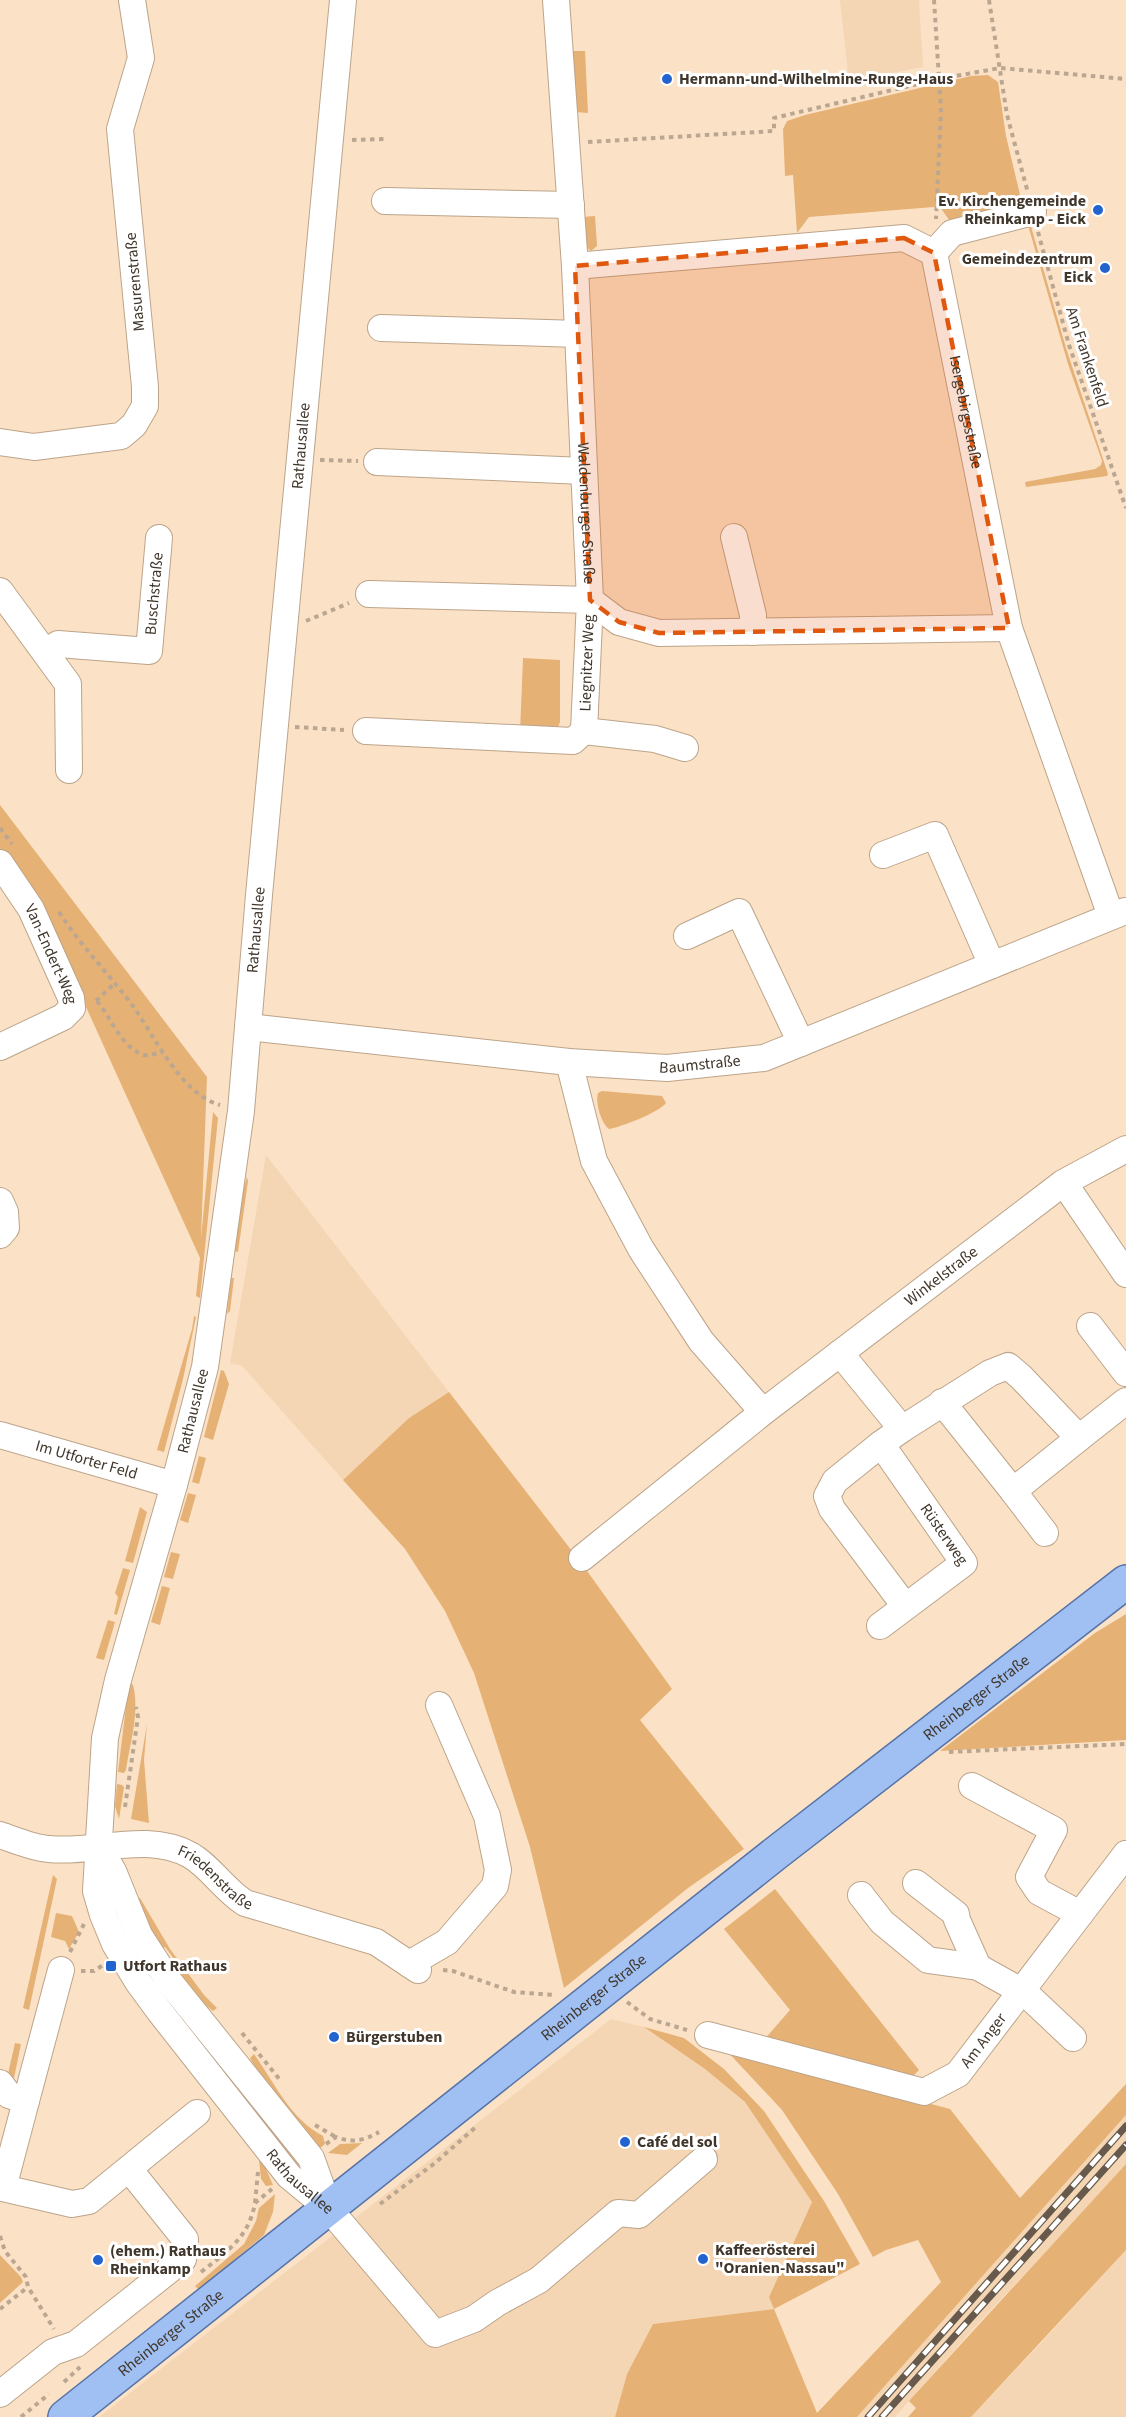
<svg xmlns="http://www.w3.org/2000/svg" width="1126" height="2417" font-family="'Source Sans 3',sans-serif">
  <style>
    .built { fill: #f5d6b4 }
    .green { fill: #e6b175; fill-rule: evenodd }
    .lines { fill: none; stroke-linecap: round; stroke-linejoin: round }
    .minor-casing { stroke: #bca48a; stroke-width: 28 }
    .major-casing { stroke: #5573a7; stroke-width: 36 }
    .path { stroke: #bba791; stroke-width: 4; stroke-dasharray: 4.5 4.5; stroke-linecap: butt }
    .minor { stroke: #fff; stroke-width: 26 }
    .major { stroke: #a0bff2; stroke-width: 33 }
    .rail-casing { stroke: #675a4c; stroke-width: 7 }
    .rail { stroke: #fff; stroke-width: 4.5; stroke-dasharray: 14; stroke-linecap: butt }
    .marked { fill: #e0570e; fill-opacity: 0.2; stroke: #e0570e; stroke-width: 4.5; stroke-dasharray: 12 8; stroke-linejoin: round }
    .poi-dot { fill: #2263cf; stroke: #fff; stroke-width: 2 }
    .labels { text-anchor: middle; dominant-baseline: central; stroke-width: 6; stroke-linejoin: round; paint-order: stroke }
    .poi-label { font-size: 16px; font-weight: bold; fill: #40362b; stroke: #fff; text-anchor: start }
    .street-label { font-size: 16px; fill: #40362b; stroke: #fff }
  </style>
  <rect width="100%" height="100%" fill="#fbe2c6"/>
  <g class="built">
    <polygon points="840,0 919,0 923,67 849,82"/>
    <polygon points="266,1155 449,1392 409,1418 343,1480 242,1366 230,1363"/>
    <polygon points="611,2019 644,2027 705,2069 745,2102 812,2202 769,2296 774,2309 653,2324 627,2374 615,2417 99,2417"/>
    <polygon points="1126,2115 1126,2164 1095,2199 975,2327 895,2417 857,2417"/>
    <polygon points="1126,2250 1126,2417 971,2417 1042,2342"/>
  </g>
  <g class="green">
    <polygon points="573,51 585,51 588,113 576,112 571,52"/>
    <polygon points="988,75 998,82 1006,136 1022,203 954,227 940,207 934,207 809,217 797,233 793,175 785,176 783,129 787,121 805,115 971,76"/>
    <polygon points="595,216 597,246 591,251 586,247 583,217"/>
    <polygon points="1030,223 1066,348 1108,474 1107,476 1026,487 1025,482 1095,469 1101,465 1102,461 1068,364 1028,225"/>
    <polygon points="523,658 560,660 560,722 557,730 520,732"/>
    <polygon points="0,805 207,1077 201,1239 213,1112 218,1118 200,1298 196,1296 200,1258 37,899 0,851"/>
    <path d="M602 1091 662 1096 666 1103C660 1112 621 1127 609 1129 601 1123 595 1103 598 1093Z"/>
    <polygon points="247,1177 248,1181 238,1252 234,1251 241,1197"/>
    <polygon points="231,1278 234,1278 230,1311 227,1314"/>
    <polygon points="194,1316 196,1317 183,1379 164,1452 157,1450 192,1329"/>
    <polygon points="221,1370 224,1371 229,1384 213,1440 204,1437"/>
    <polygon points="449,1392 582,1564 672,1689 640,1720 744,1849 688,1888 564,1988 530,1847 474,1673 445,1611 405,1549 343,1480 409,1418"/>
    <polygon points="199,1456 206,1458 199,1484 192,1482"/>
    <polygon points="188,1493 196,1495 188,1523 180,1520"/>
    <polygon points="140,1507 147,1512 133,1563 125,1561"/>
    <polygon points="171,1552 180,1554 173,1579 164,1577"/>
    <polygon points="123,1568 130,1570 117,1615 114,1614 118,1597 115,1593"/>
    <polygon points="162,1586 170,1588 160,1625 151,1622"/>
    <polygon points="1126,1614 1126,1740 940,1751 1095,1633"/>
    <polygon points="108,1620 115,1622 104,1660 96,1658"/>
    <path d="M129 1682 133 1685C140 1712 130 1743 126 1770L124 1773 118 1772Z"/>
    <polygon points="147,1724 144,1760 149,1823 131,1819"/>
    <polygon points="117,1784 122,1785 124,1787 119,1819 115,1806"/>
    <polygon points="53,1875 57,1879 29,2010 23,2008"/>
    <polygon points="775,1889 919,2070 909,2080 763,2041 790,2010 724,1929"/>
    <path d="M140 1898 170 1949 204 1995 217 2008 213 2011C205 2004 195 1998 187 1990 161 1966 146 1933 133 1900ZM165 1947 184 1972 179 1977 160 1950Z"/>
    <polygon points="117,1906 300,2163 296,2167 140,1967 111,1908"/>
    <polygon points="56,1913 72,1916 79,1932 69,1949 65,1941 51,1937"/>
    <polygon points="644,2027 684,2038 724,2069 764,2111 824,2201 860,2264 774,2309 817,2413 941,2282 918,2240 886,2250 873,2257 838,2194 782,2110 725,2049 950,2109 1020,2198 1126,2084 1126,2115 857,2417 615,2417 627,2374 653,2324 774,2309 769,2297 812,2202 745,2102 705,2069"/>
    <polygon points="15,2043 21,2044 14,2078 8,2074"/>
    <path d="M254 2054C275 2083 290 2119 323 2136L325 2144 319 2149 266 2088 250 2058Z"/>
    <polygon points="362,2143 347,2155 328,2153 340,2144"/>
    <polygon points="261,2158 273,2185 266,2186 261,2179 259,2160"/>
    <polygon points="1126,2164 1126,2250 971,2417 908,2417 916,2408 909,2401"/>
    <polygon points="275,2194 273,2212 264,2235 199,2290 195,2286 244,2244 256,2221 259,2208"/>
    <polygon points="0,2255 21,2277 23,2282 0,2303"/>
  </g>
  <g class="lines">
    <g class="minor-casing">
      <g id="minor">
        <path id="s1" d="M343 0 259 895 241 1111 205 1367 174 1485 118 1680 105 1738 96 1891 103 1915 115 1944 138 1982 160 2012 289 2176 329 2209 435 2334 474 2319 497 2303 539 2280 618 2213 639 2215 704 2159"/>
        <path id="s2" d="M556 0 575 266 590 600 619 622 659 633 1009 628"/>
        <polyline points="385,201 571,205"/>
        <polyline points="934,253 952,233 1033,212"/>
        <path id="s3" d="M575 266 904 238 934 253 1009 628 1111 916"/>
        <polyline points="381,328 578,334"/>
        <polyline points="0,442 34,447 121,436 134,425 145,406 145,387 120,129 141,58 132,0"/>
        <polyline points="377,462 584,471"/>
        <polyline points="734,537 753,615 753,632"/>
        <polyline points="0,591 68,684 69,770"/>
        <polyline points="369,594 590,600 584,731 655,739 685,748"/>
        <path id="s4" d="M45 652 58 644 149 651 159 538"/>
        <polyline points="366,731 573,741 584,731"/>
        <polyline points="883,855 935,835 992,965"/>
        <path id="s5" d="M0 863 31 909 71 998 72 1008 63 1017 0 1047"/>
        <polyline points="687,936 739,912 801,1043"/>
        <path id="s6" d="M248 1027 569 1062 667 1068 764 1058 1125 911"/>
        <path id="s7" d="M569 1062 594 1161 641 1249 701 1341 763 1412 1063 1183 1126 1149"/>
        <polyline points="1064,1183 1126,1274"/>
        <polyline points="0,1201 5,1212 6,1228 0,1235"/>
        <polyline points="1090,1326 1126,1373"/>
        <path id="s8" d="M840 1353 902 1429 881 1444 964 1563 880 1626"/>
        <polyline points="942,1402 1013,1491"/>
        <polyline points="902,1429 990,1373 1008,1366 1021,1377 1079,1438 1126,1401"/>
        <path id="s9" d="M0 1435 174 1485"/>
        <polyline points="881,1444 835,1481 827,1496 832,1509 905,1606"/>
        <polyline points="1045,1533 1013,1491 1079,1438"/>
        <polyline points="582,1558 763,1412"/>
        <polyline points="972,1786 1054,1830 1029,1877 1039,1892 1080,1914"/>
        <path id="s10" d="M0 1835C15 1840 33 1848 49 1849 94 1854 147 1831 190 1855 210 1866 223 1889 245 1903L376 1942 418 1970"/>
        <polyline points="99,1847 113,1871 139,1935 168,1980 311,2158 329,2208"/>
        <polyline points="916,1883 956,1914 957,1920 978,1967 1021,1991"/>
        <polyline points="861,1895 882,1922 928,1960 978,1967"/>
        <polyline points="409,1964 447,1942 495,1886 498,1870 487,1816 439,1705"/>
        <polyline points="1022,1990 1073,2038"/>
        <path id="s11" d="M708 2035 924 2092 958 2074 1126 1854"/>
        <polyline points="0,2083 9,2095 26,2101 3,2188 72,2204 89,2201 197,2113"/>
        <polyline points="26,2101 61,1970"/>
        <polyline points="0,2394 53,2352 76,2344 183,2259 185,2239 129,2169"/>
      </g>
    </g>
    <g class="major-casing">
      <g id="major">
        <path id="s12" d="M65 2417 776 1853 1126 1582"/>
      </g>
    </g>
    <g class="path">
      <polyline points="934,0 941,110 936,219"/>
      <polyline points="989,0 1007,115 1028,193"/>
      <polyline points="352,140 387,139"/>
      <polyline points="588,142 774,131 774,118 939,79 1000,68 1126,79"/>
      <polyline points="1038,232 1069,345 1126,508"/>
      <polyline points="320,460 358,461"/>
      <polyline points="306,621 349,603"/>
      <polyline points="295,727 344,730"/>
      <polyline points="0,828 12,844"/>
      <path d="M59 912C81 946 109 974 133 1006 155 1037 181 1094 220 1105"/>
      <polyline points="96,1001 114,984"/>
      <path d="M97 1001C111 1017 121 1048 144 1055 150 1056 157 1053 163 1052"/>
      <polyline points="949,1752 1126,1744"/>
      <polyline points="125,1807 138,1717 136,1707"/>
      <polyline points="70,1952 84,1924"/>
      <polyline points="443,1970 453,1971 514,1992 554,1995"/>
      <polyline points="81,1971 94,1971 103,1965"/>
      <polyline points="627,2002 650,2019 687,2030"/>
      <polyline points="242,2033 281,2081"/>
      <polyline points="315,2125 336,2137"/>
      <path d="M326 2144 336 2137C352 2143 364 2141 379 2132"/>
      <polyline points="255,2203 258,2172"/>
      <polyline points="380,2204 435,2163 477,2126"/>
      <polyline points="0,2236 5,2251 26,2277 28,2287 54,2329"/>
      <path d="M201 2272C227 2252 249 2237 255 2203L272 2189"/>
      <polyline points="0,2309 28,2287"/>
      <polyline points="64,2382 80,2367"/>
      <polyline points="21,2417 49,2394"/>
    </g>
    <use href="#minor" class="minor"/>
    <use href="#major" class="major"/>
    <g class="rail-casing">
      <g id="rail">
        <polyline points="868,2417 1126,2126"/>
        <polyline points="882,2417 1126,2145"/>
      </g>
    </g>
    <use href="#rail" class="rail"/>
  </g>
  <path class="marked" d="M904 238 934 253 1009 628 659 633 619 622 590 600 575 266Z"/>
  <g class="poi-dot">
    <circle cx="667" cy="79" r="6"/>
    <circle cx="1098" cy="210" r="6"/>
    <circle cx="1105" cy="268" r="6"/>
    <rect x="105" y="1960" width="12" height="12" rx="3"/>
    <circle cx="334" cy="2037" r="6"/>
    <circle cx="625" cy="2142" r="6"/>
    <circle cx="703" cy="2259" r="6"/>
    <circle cx="98" cy="2260" r="6"/>
  </g>
  <g class="labels">
    <g class="poi-label">
      <text x="679" y="79">Hermann-und-Wilhelmine-Runge-Haus</text>
      <text x="1086" y="201" text-anchor="end">Ev. Kirchengemeinde<tspan x="1086" dy="18">Rheinkamp - Eick</tspan></text>
      <text x="1093" y="259" text-anchor="end">Gemeindezentrum<tspan x="1093" dy="18">Eick</tspan></text>
      <text x="123" y="1966">Utfort Rathaus</text>
      <text x="346" y="2037">Bürgerstuben</text>
      <text x="637" y="2142">Café del sol</text>
      <text x="715" y="2250">Kaffeerösterei<tspan x="715" dy="18">"Oranien-Nassau"</tspan></text>
      <text x="110" y="2251">(ehem.) Rathaus<tspan x="110" dy="18">Rheinkamp</tspan></text>
    </g>
    <g class="street-label">
      <text transform="translate(135 282) rotate(-95)">Masurenstraße</text>
      <text transform="translate(1087 357) rotate(72)">Am Frankenfeld</text>
      <text stroke="none"><textPath href="#s3" startOffset="526">Isergebirgsstraße</textPath></text>
      <text transform="translate(301 446) rotate(-85)">Rathausallee</text>
      <text stroke="none"><textPath href="#s2" startOffset="514">Waldenburger Straße</textPath></text>
      <text stroke="none"><textPath href="#s4" startOffset="164">Buschstraße</textPath></text>
      <text transform="translate(587 663) rotate(-88)">Liegnitzer Weg</text>
      <text transform="translate(256 930) rotate(-85)">Rathausallee</text>
      <text stroke="none"><textPath href="#s5" startOffset="105">Van-Endert-Weg</textPath></text>
      <text stroke="none"><textPath href="#s6" startOffset="454">Baumstraße</textPath></text>
      <text stroke="none"><textPath href="#s7" startOffset="630">Winkelstraße</textPath></text>
      <text transform="translate(193 1411) rotate(-76)">Rathausallee</text>
      <text stroke="none"><textPath href="#s9" startOffset="90">Im Utforter Feld</textPath></text>
      <text stroke="none"><textPath href="#s8" startOffset="234">Rüsterweg</textPath></text>
      <text stroke="none"><textPath href="#s12" startOffset="1161">Rheinberger Straße</textPath></text>
      <text stroke="none"><textPath href="#s10" startOffset="228">Friedenstraße</textPath></text>
      <text stroke="none"><textPath href="#s12" startOffset="675">Rheinberger Straße</textPath></text>
      <text stroke="none"><textPath href="#s11" startOffset="304">Am Anger</textPath></text>
      <text stroke="none"><textPath href="#s1" startOffset="2270">Rathausallee</textPath></text>
      <text stroke="none"><textPath href="#s12" startOffset="135">Rheinberger Straße</textPath></text>
    </g>
  </g>
</svg>
